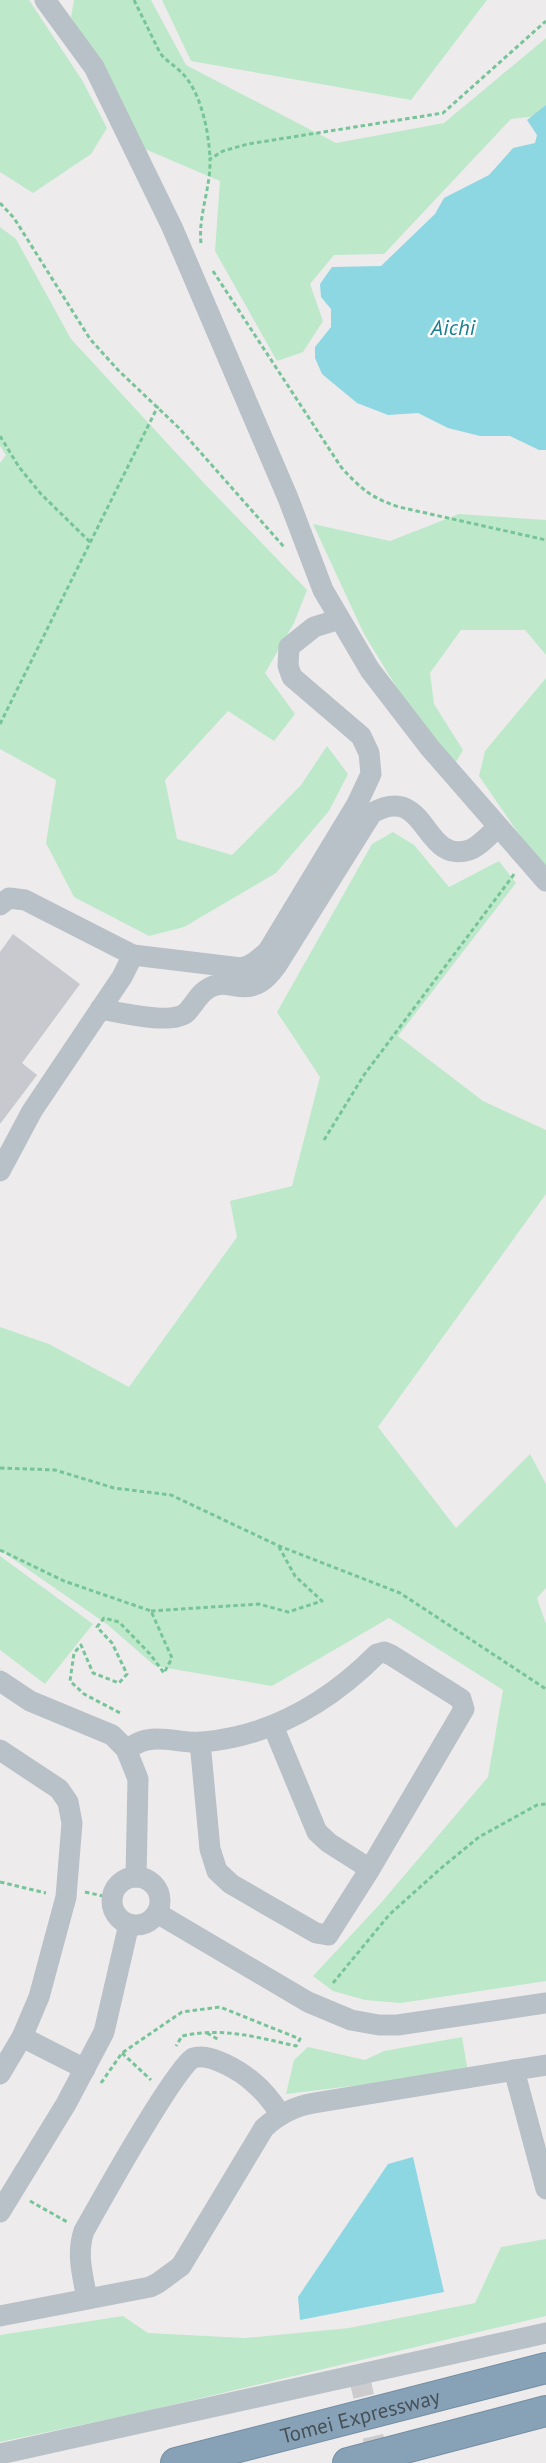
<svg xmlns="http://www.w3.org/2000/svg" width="546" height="2463" font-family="'PT Sans',sans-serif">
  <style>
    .green { fill: #bde9ca }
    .water { fill: #8dd7e2 }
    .building { fill: #c7c9ce }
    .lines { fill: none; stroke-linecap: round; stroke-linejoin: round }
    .minor-tunnel { stroke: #ccccce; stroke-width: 21; stroke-dasharray: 21 10; stroke-linecap: butt }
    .highway-casing { stroke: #738da2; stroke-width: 32 }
    .path { stroke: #78c499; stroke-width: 3; stroke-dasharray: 4.5 3; stroke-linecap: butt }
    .minor { stroke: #b8c1c7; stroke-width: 21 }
    .highway { stroke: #87a2b7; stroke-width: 30 }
    .labels { text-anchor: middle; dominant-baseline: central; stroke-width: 5; stroke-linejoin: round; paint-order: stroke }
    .street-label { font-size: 21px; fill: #465057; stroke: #fff }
    .water-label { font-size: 22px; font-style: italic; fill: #198090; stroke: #fff }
  </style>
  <rect width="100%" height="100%" fill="#eeebec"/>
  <g class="green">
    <polygon points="0,0 29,0 82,80 107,128 91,154 33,193 0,172"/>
    <polygon points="74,0 151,0 186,65 336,143 444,123 546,38 546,115 511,119 384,254 334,255 310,284 323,321 303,352 277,361 215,251 220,181 140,147 105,72 71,17"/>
    <polygon points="162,0 487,0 411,100 191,61"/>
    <polygon points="0,227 16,239 71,339 203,482 307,590 294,623 265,673 295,714 274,741 228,711 165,780 177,839 232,855 301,785 327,746 348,774 329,811 276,873 184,927 149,936 74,897 46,843 56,780 0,749 0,463 6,455 0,446"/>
    <polygon points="459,514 546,520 546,655 525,630 461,630 430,673 434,704 463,750 456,762 425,734 364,634 313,524 390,541"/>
    <polygon points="546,678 546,866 543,869 479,776 485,751"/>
    <polygon points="393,832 414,845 449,887 499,861 516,883 398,1036 483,1101 546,1130 546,1194 378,1427 456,1528 530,1454 546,1484 546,1588 537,1598 546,1624 546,1981 401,2003 365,2000 333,1991 313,1976 380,1904 488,1777 503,1690 389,1618 272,1686 155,1666 108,1625 0,1550 0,1327 49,1344 129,1387 237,1237 230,1201 292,1186 320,1077 277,1012 372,844"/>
    <polygon points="0,1556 93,1624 45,1684 0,1650"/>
    <polygon points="462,2037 468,2072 286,2094 294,2060 308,2047 365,2060 384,2051"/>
    <polygon points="546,2239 546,2316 138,2413 0,2442 0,2335 123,2316 148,2333 245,2338 349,2328 475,2303 501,2247"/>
  </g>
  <g class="water">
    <polygon points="546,105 546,450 539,450 510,436 480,436 448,428 418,413 388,415 357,403 322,374 315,358 315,347 331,327 331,309 321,297 320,284 332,267 381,266 435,214 444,198 489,175 513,148 535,143 537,135 527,120"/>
    <polygon points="413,2157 444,2292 300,2320 298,2297 388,2164"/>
  </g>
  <polygon class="building" points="13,934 80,984 22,1063 37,1075 0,1124 0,952"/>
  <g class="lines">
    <polyline class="minor-tunnel" points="359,2376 379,2463"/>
    <g class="highway-casing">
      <g id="highway">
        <path id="s1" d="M176 2463 546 2368"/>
        <polyline points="348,2463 546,2411"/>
      </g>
    </g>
    <g class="path">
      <path d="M134 0 160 53C166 61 174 65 181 72 201 91 209 132 210 159"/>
      <polyline points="0,203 14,218 90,339 118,370 179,428 284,547"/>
      <path d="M201 243C198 215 211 188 210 159L223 151 248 144 443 113 546 21"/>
      <path d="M213 271 341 467C360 488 371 498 399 507L546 540"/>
      <polyline points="0,436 19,467 41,494 90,542"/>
      <polyline points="0,724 158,406"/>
      <polyline points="324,1140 364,1075 515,873"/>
      <polyline points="0,1468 55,1470 114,1488 171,1495 279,1546 400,1593 546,1689"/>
      <polyline points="0,1550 64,1581 151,1611 172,1658 164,1673 150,1654 119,1622 104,1618 97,1627 112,1643 127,1674 119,1683 93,1673 81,1645 74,1653 70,1681 84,1694 122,1714"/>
      <polyline points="151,1611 259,1604 288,1612 322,1601 295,1576 279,1547"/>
      <polyline points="0,1882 46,1893"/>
      <polyline points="85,1892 112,1898"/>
      <polyline points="333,1983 389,1915 440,1869 479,1837 537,1805 546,1804"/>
      <polyline points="207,2033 219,2040"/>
      <polyline points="122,2053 151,2080"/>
      <path d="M101 2083 122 2053 182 2012 220 2007 300 2039 296 2046C256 2037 223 2027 182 2036L176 2046"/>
      <polyline points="30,2201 69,2223"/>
    </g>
    <g class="minor">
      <polyline points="45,0 94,67 172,227 288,498 323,590 370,670 430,748 546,881"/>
      <path d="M0 905 9 898 25 900 133 955 241 968C252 966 259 959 268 951L357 804 371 774 369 753 361 736 292 677 288 666 289 647 314 627 340 619"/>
      <path d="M100 1009C118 1012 173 1026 187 1012 196 1002 202 988 217 985 223 983 229 985 236 986 256 990 266 980 277 965L372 813C428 782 422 865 469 850 479 847 490 834 498 827"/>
      <polyline points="0,1171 32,1111 122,977 133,955"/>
      <polyline points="0,1681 30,1701 112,1735 126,1749 138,1779 136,1877"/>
      <polyline points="273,1726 317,1832 329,1843 370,1869"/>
      <path d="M126 1749C133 1746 140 1741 147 1740 164 1736 185 1744 203 1742 271 1736 329 1702 377 1654L384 1652 391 1655 461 1699 464 1709 370 1869 328 1935 316 1933 231 1884 217 1871 210 1849 200 1742"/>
      <polyline points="0,1750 59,1789 68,1802 72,1823 66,1897 39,1997 22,2037 0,2074"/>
      <circle cx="136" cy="1901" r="24"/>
      <polyline points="157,1913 308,2002 351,2020 379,2025 398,2025 546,2003"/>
      <polyline points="22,2037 85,2069"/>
      <polyline points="514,2070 546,2189"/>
      <polyline points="0,2212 66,2104 104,2032 129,1924"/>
      <path d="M87 2299C83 2276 76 2254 84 2231 98 2206 177 2064 193 2058 210 2052 242 2072 254 2083 265 2092 273 2103 281 2115"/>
      <path d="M0 2316 150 2287 158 2283 181 2266 264 2128C278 2115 295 2106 314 2103L546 2065"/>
      <polyline points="0,2454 546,2333"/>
    </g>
    <use href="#highway" class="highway"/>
  </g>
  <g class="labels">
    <g class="street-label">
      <text stroke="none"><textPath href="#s1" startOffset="190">Tomei Expressway</textPath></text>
    </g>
    <g class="water-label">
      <text x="453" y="327">Aichi</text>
    </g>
  </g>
</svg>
